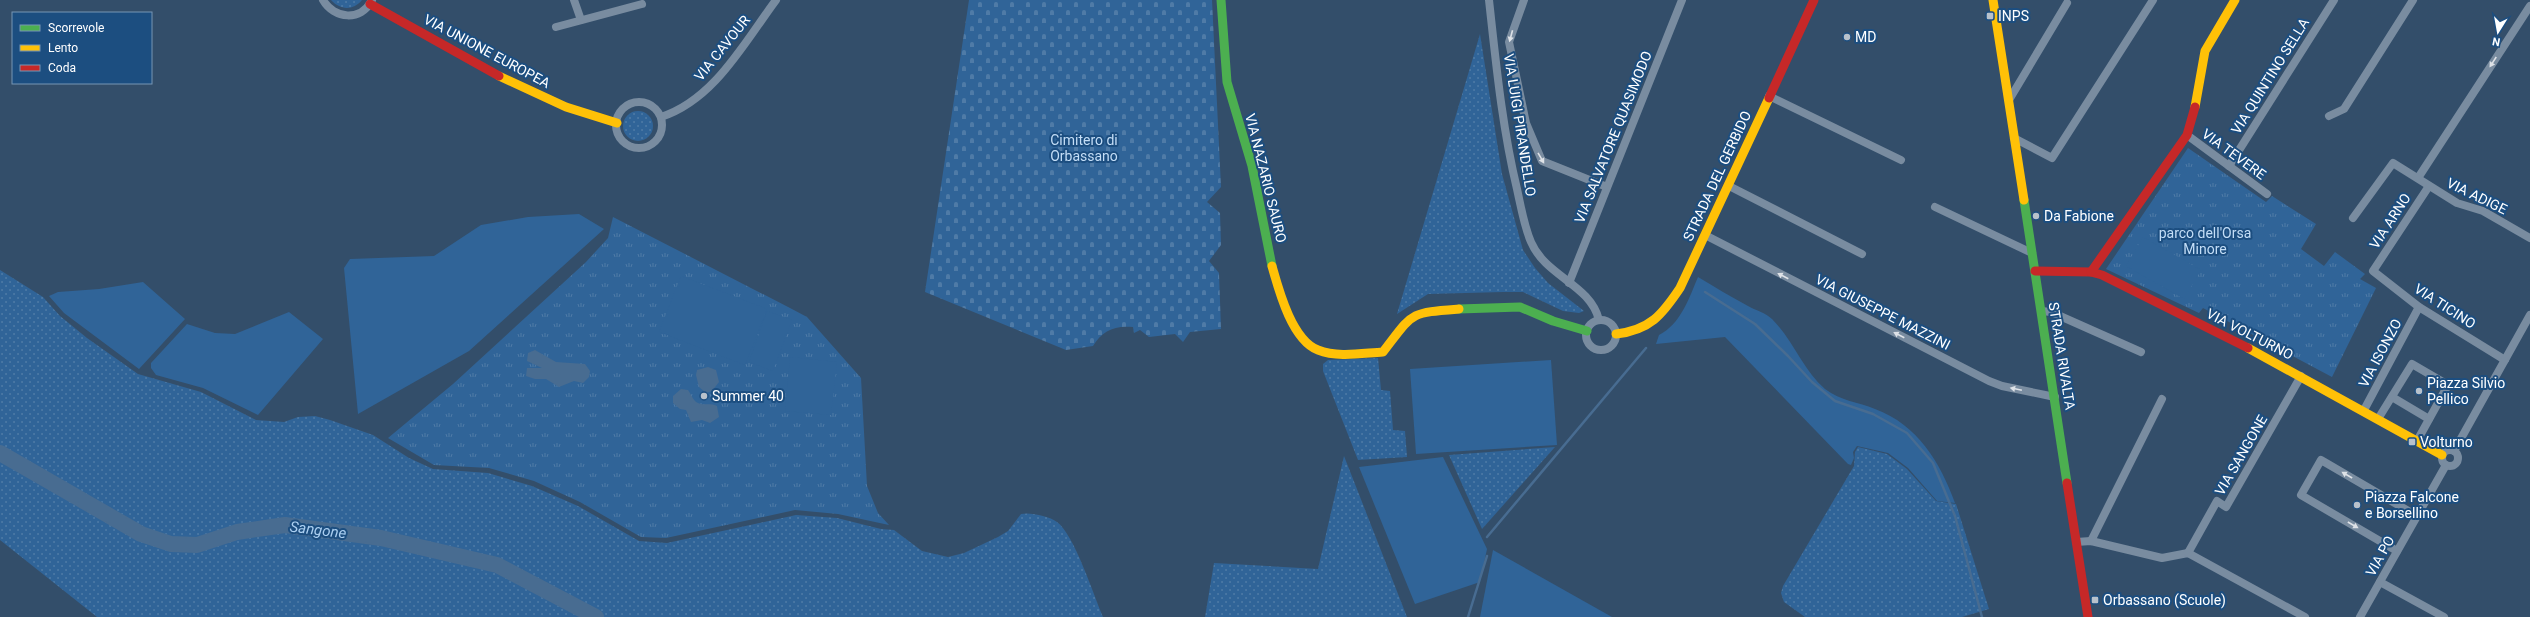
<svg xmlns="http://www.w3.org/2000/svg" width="2530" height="617" font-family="Roboto,sans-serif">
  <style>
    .grass { fill: url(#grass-dots) }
    .cemetery { fill: url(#cemetery-stones) }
    .park { fill: url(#park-tufts) }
    .garden { fill: #306498 }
    .water { fill: #486c91 }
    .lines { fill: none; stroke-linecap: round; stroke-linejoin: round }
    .stream { stroke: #486c91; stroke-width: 2.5 }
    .river { stroke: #486c91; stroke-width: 16 }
    .street { stroke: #798ca0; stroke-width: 8 }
    .fast { stroke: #4caf50; stroke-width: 9 }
    .slow { stroke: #ffc107; stroke-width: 9 }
    .jam { stroke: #c62828; stroke-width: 9 }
    .oneway { fill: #dee2e7 }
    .poi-dot { fill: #b8c1cb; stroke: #1c4e80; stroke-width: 1.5 }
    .labels { text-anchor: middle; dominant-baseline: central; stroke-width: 4; stroke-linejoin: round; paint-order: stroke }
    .poi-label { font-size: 14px; fill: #fff; stroke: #1c4e80; text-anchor: start }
    .street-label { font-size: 14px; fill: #fff; stroke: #1c4e80 }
    .park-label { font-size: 14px; fill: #c4def7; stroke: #1c4e80 }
    .water-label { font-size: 15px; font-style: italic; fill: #abcff1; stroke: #1c4e80 }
  </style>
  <defs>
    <pattern id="grass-dots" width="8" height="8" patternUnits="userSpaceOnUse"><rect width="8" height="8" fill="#306498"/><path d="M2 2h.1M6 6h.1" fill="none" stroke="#4f7ba7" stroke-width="1.8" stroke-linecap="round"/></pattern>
    <pattern id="cemetery-stones" width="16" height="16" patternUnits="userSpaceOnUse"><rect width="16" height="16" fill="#306498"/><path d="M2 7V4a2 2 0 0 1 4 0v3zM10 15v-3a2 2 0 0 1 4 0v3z" fill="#4f7ba7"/></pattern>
    <pattern id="park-tufts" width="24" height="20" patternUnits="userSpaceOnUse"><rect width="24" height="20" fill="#306498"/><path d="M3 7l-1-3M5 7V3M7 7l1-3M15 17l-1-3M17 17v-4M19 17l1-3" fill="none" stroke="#4f7ba7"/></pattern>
  </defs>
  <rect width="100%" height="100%" fill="#334e6a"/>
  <g class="grass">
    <path d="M331 0H362C353 11 340 10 331 0Z"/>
    <polygon points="1480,34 1502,174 1523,250 1535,268 1548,283 1584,311 1579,313 1563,311 1523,292 1503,292 1428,294 1397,314"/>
    <circle cx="638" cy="126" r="15"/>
    <path d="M0 270 43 297 60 316 87 338 138 374 201 392 256 420 284 422 298 417 315 416 330 420 373 435 409 458 433 469 488 473 532 486 578 506 639 541 667 543 796 515 837 518 881 529 894 530 922 551 948 557 964 553 998 537 1008 531 1021 514C1030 512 1049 516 1057 522 1074 534 1094 596 1103 617H97L0 540Z"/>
    <polygon points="1378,358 1381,390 1390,391 1393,430 1405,431 1407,457 1358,460 1323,371 1323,364 1328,360"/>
    <polygon points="1555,447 1482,529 1449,455"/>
    <polygon points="1858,447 1887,454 1907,469 1936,501 1956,504 1989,609 1962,617 1805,617 1784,602 1781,593 1783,586 1854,466 1855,452"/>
    <polygon points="1344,456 1407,617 1205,617 1214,563 1318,569"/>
  </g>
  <path class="cemetery" d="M969 0H1212L1221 187 1207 202 1220 213 1221 245 1209 261 1219 273 1221 329 1190 332 1183 342 1175 334 1149 337 1140 330 1134 333 1133 327C1114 325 1102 331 1093 346L1066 350 925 292Z"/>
  <g class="park">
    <polygon points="2188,148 2266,202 2272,196 2316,224 2301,249 2324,266 2335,252 2365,274 2360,279 2376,288 2332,377 2203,308 2199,313 2106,269"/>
    <polygon points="613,217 790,308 807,317 861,378 867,486 878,513 889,525 838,514 795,510 666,538 641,537 580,502 534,481 489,468 434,465 388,438 453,384 586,262 608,238"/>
  </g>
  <g class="garden">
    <polygon points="579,214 604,229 469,351 358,414 344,268 350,259 434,256 481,225 528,217"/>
    <polygon points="2143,237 2201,270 2184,299 2126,266"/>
    <polygon points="681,276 767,309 745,365 659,332"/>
    <path d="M1698 277C1715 287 1731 297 1748 306 1755 310 1766 313 1772 319 1793 340 1803 370 1825 389 1841 401 1858 402 1875 409 1918 425 1940 462 1955 503L1937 501 1908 468 1888 453 1857 446 1853 452 1854 458 1851 465 1848 464 1725 337 1656 344 1659 335C1681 324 1689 298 1698 277Z"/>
    <polygon points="143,282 185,319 139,369 64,313 49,296 58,292 99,289"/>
    <polygon points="767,311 792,320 773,371 749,362"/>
    <polygon points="289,312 323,339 258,415 203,388 156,375 151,368 151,363 187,324 215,333 235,334"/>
    <polygon points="790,357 837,362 831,415 785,411"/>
    <polygon points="1551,360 1557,445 1416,454 1410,369"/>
    <polygon points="1443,457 1487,549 1480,582 1415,604 1359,467"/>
    <polygon points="1493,550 1612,617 1480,617"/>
  </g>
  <g class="water">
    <polygon points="535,350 556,362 585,364 590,371 589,377 583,383 574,381 559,387 546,379 535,379 526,376 527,368 542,368 527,361 528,353"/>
    <polygon points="708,367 716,370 719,382 712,391 706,393 699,387 696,375 697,370"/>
    <path d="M681 389 688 390C691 394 692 398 695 401 701 407 710 402 717 406L719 417 710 423 702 420 691 422 686 410 680 409 673 403V396Z"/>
  </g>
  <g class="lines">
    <g class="stream">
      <polyline points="1705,292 1755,324 1788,356 1812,382 1835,401 1873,414 1907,433 1933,463 1955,516 1982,617"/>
      <polyline points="1487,537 1646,348"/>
      <polyline points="1468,617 1487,556"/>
    </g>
    <polyline class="river" points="0,453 141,534 171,544 197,545 237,532 285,525 381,538 497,565 596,617"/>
    <g class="street">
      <path d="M323 0C334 19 361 22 372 0"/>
      <polyline points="574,0 581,20"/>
      <path d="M1489 0C1496 63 1502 127 1517 189 1521 207 1524 226 1531 242 1546 277 1590 284 1599 320"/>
      <polyline points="1524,0 1509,42 1526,123 1542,161 1607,187"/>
      <polyline points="556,27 642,4"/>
      <polyline points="1769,96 1901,160"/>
      <polyline points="2009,100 2067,3"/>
      <circle cx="639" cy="125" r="23"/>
      <polyline points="2329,116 2344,109 2413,0"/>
      <path d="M661 117C714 100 744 43 776 0"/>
      <polyline points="2187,135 2267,194"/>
      <polyline points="2014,138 2052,158 2153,0"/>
      <polyline points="2229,166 2334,0"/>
      <polyline points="2418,178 2530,6"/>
      <polyline points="1729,186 1862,254"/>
      <polyline points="2429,186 2373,271 2419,307 2505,360"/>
      <polyline points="1935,207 2032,253"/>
      <polyline points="2353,218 2393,163 2457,203 2483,211 2530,238"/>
      <polyline points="1705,235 1989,381 2002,386 2055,397"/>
      <polyline points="1569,283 1682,0"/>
      <polyline points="2041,311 2051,312 2141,352"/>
      <circle cx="1601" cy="335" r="15"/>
      <polyline points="2392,397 2429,419"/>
      <polyline points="2364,410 2419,307"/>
      <polyline points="2378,419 2412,364 2448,385 2417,441"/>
      <circle cx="2450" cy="458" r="8"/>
      <polyline points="2454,451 2530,315"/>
      <polyline points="2091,541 2162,399"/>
      <polyline points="2076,542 2091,541 2162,558 2188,553 2305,617"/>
      <polyline points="2397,551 2301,495 2321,460 2417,516"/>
      <polyline points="2188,553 2217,501 2226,507 2301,376"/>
      <polyline points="2380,582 2444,617"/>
      <polyline points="2360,617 2446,465"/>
    </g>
    <g class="fast">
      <polyline points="1221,0 1227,82 1252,166 1272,266"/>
      <polyline points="2024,200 2067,483"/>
      <polyline points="1459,309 1520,307 1553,321 1587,331"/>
    </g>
    <g class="slow">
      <polyline points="1993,0 2024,200"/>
      <polyline points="499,76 566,107 617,123"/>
      <polyline points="2195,107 2205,51 2235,0"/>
      <path d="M1272 266C1279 291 1292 340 1318 350 1338 358 1363 353 1383 352 1414 312 1408 313 1459 309"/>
      <path d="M1616 334C1650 330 1662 315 1680 288L1769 98"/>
      <polyline points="2248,348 2442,455"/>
    </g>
    <g class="jam">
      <polyline points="370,4 499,76"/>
      <polyline points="1769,98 1814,0"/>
      <polyline points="2035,271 2091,272 2102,275 2248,348"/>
      <polyline points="2091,272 2187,135 2195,107"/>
      <polyline points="2067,483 2088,617"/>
    </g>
  </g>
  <defs><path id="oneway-solid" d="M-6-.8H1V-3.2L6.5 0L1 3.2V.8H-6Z"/></defs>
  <g class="oneway">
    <use href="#oneway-solid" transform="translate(1511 36) rotate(105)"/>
    <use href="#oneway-solid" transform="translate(2493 62) rotate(123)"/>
    <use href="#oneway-solid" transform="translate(1541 158) rotate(60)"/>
    <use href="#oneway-solid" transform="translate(1783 276) rotate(-153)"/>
    <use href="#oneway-solid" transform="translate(1899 335) rotate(-153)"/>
    <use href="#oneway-solid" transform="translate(2016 389) rotate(-168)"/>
    <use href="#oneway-solid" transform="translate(2347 475) rotate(-150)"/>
    <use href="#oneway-solid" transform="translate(2353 525) rotate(30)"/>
  </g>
  <g class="poi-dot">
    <rect x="1986" y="12" width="8" height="8" rx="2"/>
    <circle cx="1847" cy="37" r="4"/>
    <circle cx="2036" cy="216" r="4"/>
    <circle cx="2419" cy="391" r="4"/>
    <circle cx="704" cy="396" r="4"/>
    <rect x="2408" y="438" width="8" height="8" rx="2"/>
    <circle cx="2357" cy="505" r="4"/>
    <rect x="2091" y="596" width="8" height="8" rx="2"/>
  </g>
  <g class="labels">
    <g class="poi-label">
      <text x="1998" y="16">INPS</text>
      <text x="1855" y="37">MD</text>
      <text x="2044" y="216">Da Fabione</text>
      <text x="2427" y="383">Piazza Silvio<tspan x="2427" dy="16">Pellico</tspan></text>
      <text x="712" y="396">Summer 40</text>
      <text x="2420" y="442">Volturno</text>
      <text x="2365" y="497">Piazza Falcone<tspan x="2365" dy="16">e Borsellino</tspan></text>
      <text x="2103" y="600">Orbassano (Scuole)</text>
    </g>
    <g class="street-label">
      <text transform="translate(722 48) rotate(-51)">VIA CAVOUR</text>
      <text transform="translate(487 51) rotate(28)">VIA UNIONE EUROPEA</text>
      <text transform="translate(2270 76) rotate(-58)">VIA QUINTINO SELLA</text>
      <text transform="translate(1520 125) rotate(81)">VIA LUIGI PIRANDELLO</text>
      <text transform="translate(1613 137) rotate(-68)">VIA SALVATORE QUASIMODO</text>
      <text transform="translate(2234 154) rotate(36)">VIA TEVERE</text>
      <text transform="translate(1717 176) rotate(-65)">STRADA DEL GERBIDO</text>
      <text transform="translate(1266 178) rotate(76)">VIA NAZARIO SAURO</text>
      <text transform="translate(2477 196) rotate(26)">VIA ADIGE</text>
      <text transform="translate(2390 221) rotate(-57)">VIA ARNO</text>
      <text transform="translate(2445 306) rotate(33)">VIA TICINO</text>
      <text transform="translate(1883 312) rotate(27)">VIA GIUSEPPE MAZZINI</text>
      <text transform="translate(2250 334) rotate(27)">VIA VOLTURNO</text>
      <text transform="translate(2380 353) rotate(-62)">VIA ISONZO</text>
      <text transform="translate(2062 356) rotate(81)">STRADA RIVALTA</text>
      <text transform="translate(2241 455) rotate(-60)">VIA SANGONE</text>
      <text transform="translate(2380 556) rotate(-61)">VIA PO</text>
    </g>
    <g class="park-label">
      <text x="1084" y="140">Cimitero di<tspan x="1084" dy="16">Orbassano</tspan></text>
      <text x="2205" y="233">parco dell'Orsa<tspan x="2205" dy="16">Minore</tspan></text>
    </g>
    <g class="water-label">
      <text transform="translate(318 530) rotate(7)">Sangone</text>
    </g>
  </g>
  <rect x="12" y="12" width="140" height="72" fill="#1c4e80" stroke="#7795b3"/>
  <rect x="20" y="25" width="20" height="6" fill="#4caf50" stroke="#7795b3"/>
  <text x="48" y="32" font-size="12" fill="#ffffff">Scorrevole</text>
  <rect x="20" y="45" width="20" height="6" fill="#ffc107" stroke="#7795b3"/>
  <text x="48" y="52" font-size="12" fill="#ffffff">Lento</text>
  <rect x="20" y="65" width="20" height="6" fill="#c62828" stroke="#7795b3"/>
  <text x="48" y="72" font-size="12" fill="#ffffff">Coda</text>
  <g transform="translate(2498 32) rotate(191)" stroke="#1c4e80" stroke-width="3" paint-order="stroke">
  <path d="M0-3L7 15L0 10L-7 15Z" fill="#ffffff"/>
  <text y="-6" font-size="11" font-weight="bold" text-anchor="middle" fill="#ffffff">N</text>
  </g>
</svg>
